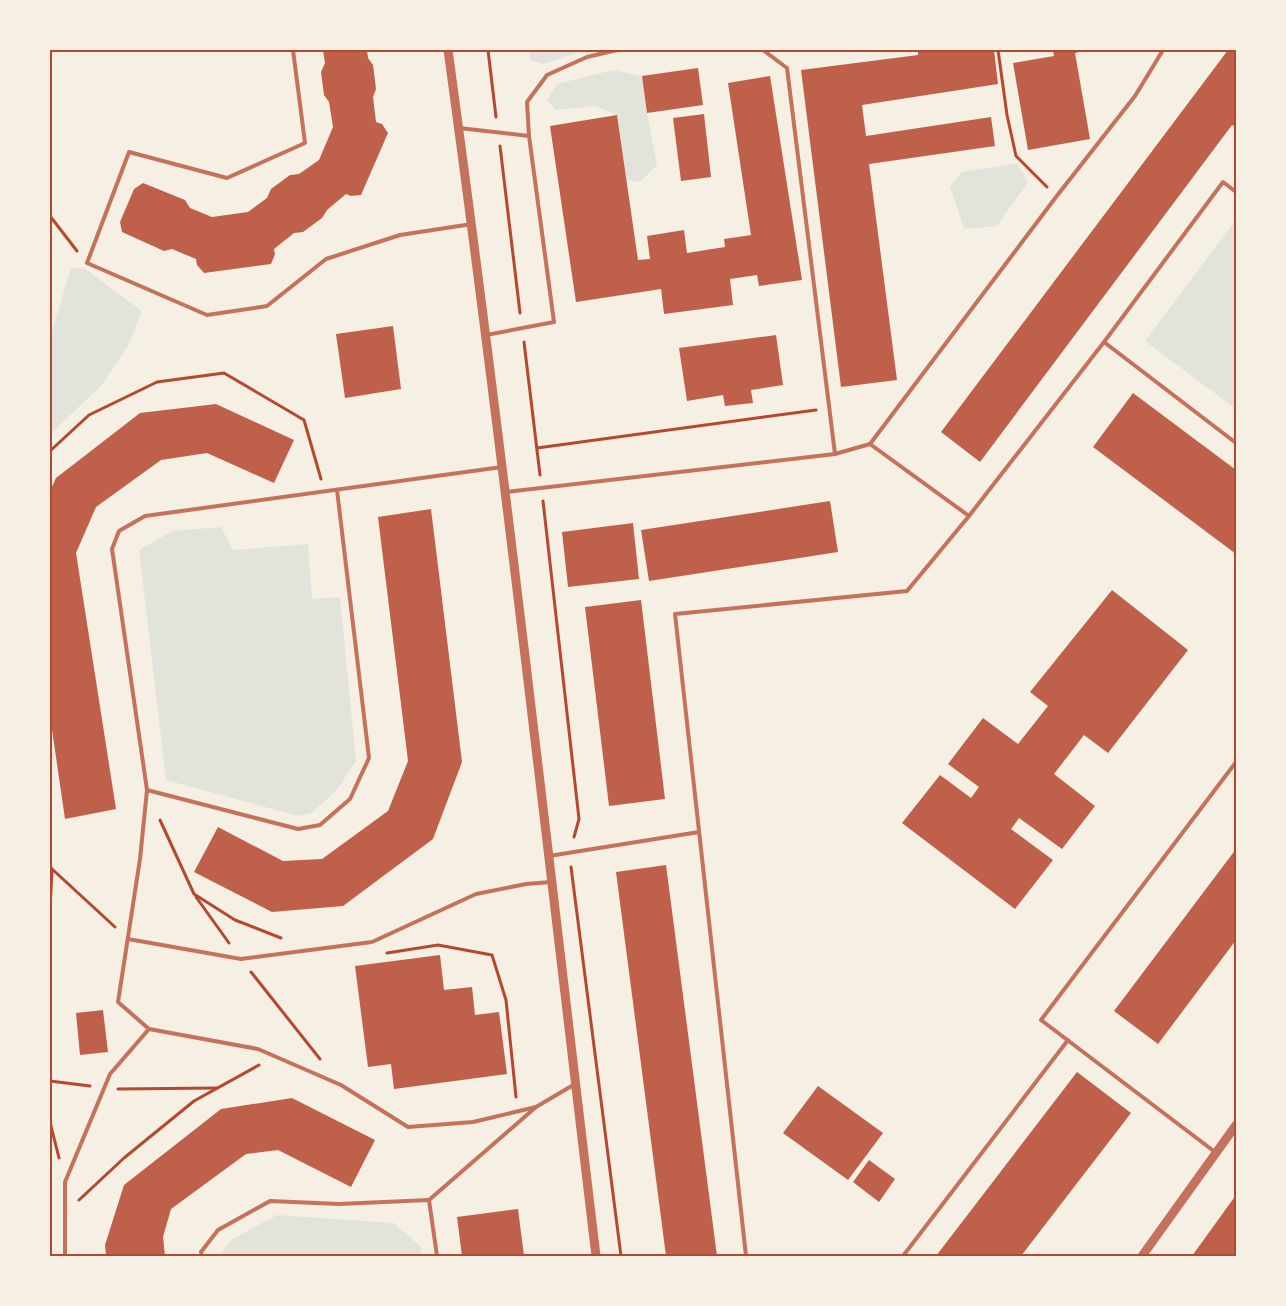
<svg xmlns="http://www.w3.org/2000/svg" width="1286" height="1306" font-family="'Work Sans',sans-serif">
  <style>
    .green { fill: #e2e4dc }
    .building { fill: #bf614a }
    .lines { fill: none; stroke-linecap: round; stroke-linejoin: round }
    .path { stroke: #b5482f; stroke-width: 3 }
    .service { stroke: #c5725c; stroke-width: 4 }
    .tertiary { stroke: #c5725c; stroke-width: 9 }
    .neatline { fill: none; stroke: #b5482f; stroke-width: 2 }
  </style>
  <rect width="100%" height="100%" fill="#f6efe4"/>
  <g class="green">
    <polygon points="529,50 586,50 543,64 530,60"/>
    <polygon points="613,70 642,76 647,113 657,165 640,182 626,180 617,115 595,106 556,110 547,100 557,84"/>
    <polygon points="1017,163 1028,182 997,226 964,229 950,187 961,172"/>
    <polygon points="1234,222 1236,224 1236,409 1145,341"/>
    <polygon points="71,268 85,269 142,311 128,346 101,386 50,434 50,338"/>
    <polygon points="221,527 233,550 308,544 312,599 340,597 356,761 336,791 311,813 298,816 166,780 139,550 172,531"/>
    <polygon points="277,1215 394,1223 421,1247 422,1256 220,1256 231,1240"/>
  </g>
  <g class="building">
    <polygon points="323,50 367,50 368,58 373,65 376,89 373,97 376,122 382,124 388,133 361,195 351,196 346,194 327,210 322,218 303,232 294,233 274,249 275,254 271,264 204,273 197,265 196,259 172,249 164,251 122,232 120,222 134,189 143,183 185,200 190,208 212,217 248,212 267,198 271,189 290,175 299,174 319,160 333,127 329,102 324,95 321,72 325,63"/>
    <polygon points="918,50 946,50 946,52 958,50 994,50 998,84 862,105 866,136 991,117 995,146 869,164 897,380 841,387 801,70 918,55"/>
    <polygon points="1053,50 1087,50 1075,53 1090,139 1028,150 1013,63 1054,56"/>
    <polygon points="1228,50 1236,51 1236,127 1232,125 980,462 941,432"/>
    <polygon points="698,68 703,105 647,113 642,76"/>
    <polygon points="770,76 802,280 759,286 757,275 730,279 733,305 664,314 661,289 576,302 550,126 617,115 638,260 650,259 647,236 684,230 687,253 725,247 724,239 751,235 728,83"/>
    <polygon points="704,114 711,177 681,181 673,118"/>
    <polygon points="393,326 401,389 345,398 336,334"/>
    <polygon points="776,335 783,385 751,390 753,403 725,406 723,395 687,401 679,348"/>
    <polygon points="1133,393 1236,470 1236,554 1093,447"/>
    <polygon points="216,404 294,440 274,483 207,453 161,460 96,507 76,553 116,809 65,819 50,716 50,491 56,478 140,413"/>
    <polygon points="830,501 838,552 649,581 641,530"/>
    <polygon points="431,509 462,762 433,839 343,906 272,912 194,872 218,827 283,861 322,859 388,811 408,761 378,517"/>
    <polygon points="633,523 639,579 568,587 562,532"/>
    <polygon points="1112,590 1188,650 1108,753 1084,735 1054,774 1095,806 1062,849 1019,818 1011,829 1053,860 1015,909 902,823 940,775 971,798 979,787 948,764 983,718 1018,744 1048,706 1030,692"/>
    <polygon points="641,600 665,799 609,806 585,607"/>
    <polygon points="1236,849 1236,940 1158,1044 1114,1011"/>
    <polygon points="666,865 717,1256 666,1256 616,872"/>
    <polygon points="440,955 444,990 472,987 475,1015 499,1012 507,1074 394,1089 391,1064 368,1067 355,966"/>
    <polygon points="103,1010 108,1052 80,1055 76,1013"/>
    <polygon points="1077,1072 1131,1113 1021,1256 936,1256"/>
    <polygon points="818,1086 883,1133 848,1180 783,1133"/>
    <polygon points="292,1098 375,1140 351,1187 278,1150 246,1154 171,1209 163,1237 165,1256 106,1256 105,1245 124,1185 221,1109"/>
    <polygon points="869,1160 895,1179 879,1202 853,1182"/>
    <polygon points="1236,1195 1236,1256 1192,1256"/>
    <polygon points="518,1209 524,1256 462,1256 457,1217"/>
  </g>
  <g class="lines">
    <g class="path">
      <polyline points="488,50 496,117"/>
      <polyline points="998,50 1007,115 1016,156 1047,187"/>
      <polyline points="500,146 520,313"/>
      <polyline points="50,216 77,251"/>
      <polyline points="524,342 540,475"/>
      <polyline points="537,448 816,410"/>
      <polyline points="50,451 89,415 157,382 224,373 304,420 321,479"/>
      <polyline points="543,501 579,819 574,837"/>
      <polyline points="160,820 194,894 235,920 281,938"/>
      <polyline points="50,866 52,869 115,927"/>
      <polyline points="571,867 621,1256"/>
      <polyline points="196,897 229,943"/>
      <polyline points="50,909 52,870"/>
      <polyline points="387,953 438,945 492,955 506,1000 516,1097"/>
      <polyline points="251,972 320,1059"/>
      <polyline points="50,1081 90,1086"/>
      <polyline points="118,1089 217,1088"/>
      <polyline points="50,1122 59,1158"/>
      <polyline points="79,1200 124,1158 194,1101 259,1065"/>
    </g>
    <g class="service">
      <polyline points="293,50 305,143 227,178 129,152 87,263 207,315 267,306 326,259 400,235 472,224"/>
      <polyline points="763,50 787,68 835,454"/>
      <polyline points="459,128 529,136 554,322 486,335"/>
      <polyline points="529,136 527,102 547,75 587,57 617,50"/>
      <polyline points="1104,342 1236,443"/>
      <polyline points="502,467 145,516 119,531 112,549 147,790 140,859 118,1002 149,1029 258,1049 341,1085 408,1127 473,1122 536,1107"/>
      <polyline points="505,492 835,454 870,444 1056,197 1135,96 1163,50"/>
      <polyline points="969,516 1104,342 1223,182 1236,192"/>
      <polyline points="147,790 298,829 320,825 350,799 369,758 337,490"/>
      <polyline points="549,856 699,832"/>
      <polyline points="128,939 241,959 372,942 476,894 526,884 551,882"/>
      <polyline points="1215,1152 1041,1020 1236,762"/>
      <polyline points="429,1200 536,1107 575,1084"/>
      <polyline points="65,1256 65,1182 110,1074 149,1029"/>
      <polyline points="202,1256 201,1252 218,1230 270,1201 339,1204 429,1200 437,1256"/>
      <polyline points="746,1256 675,614 907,591 969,516 870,444"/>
      <polyline points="903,1256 1068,1040"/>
    </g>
    <g class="tertiary">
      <path d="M448 50C503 451 548 854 596 1256"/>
      <polyline points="1142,1256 1236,1125"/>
    </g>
  </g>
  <rect width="1286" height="1306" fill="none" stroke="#f6efe4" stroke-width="102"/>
  <rect x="51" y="51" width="1184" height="1204" class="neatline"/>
</svg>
